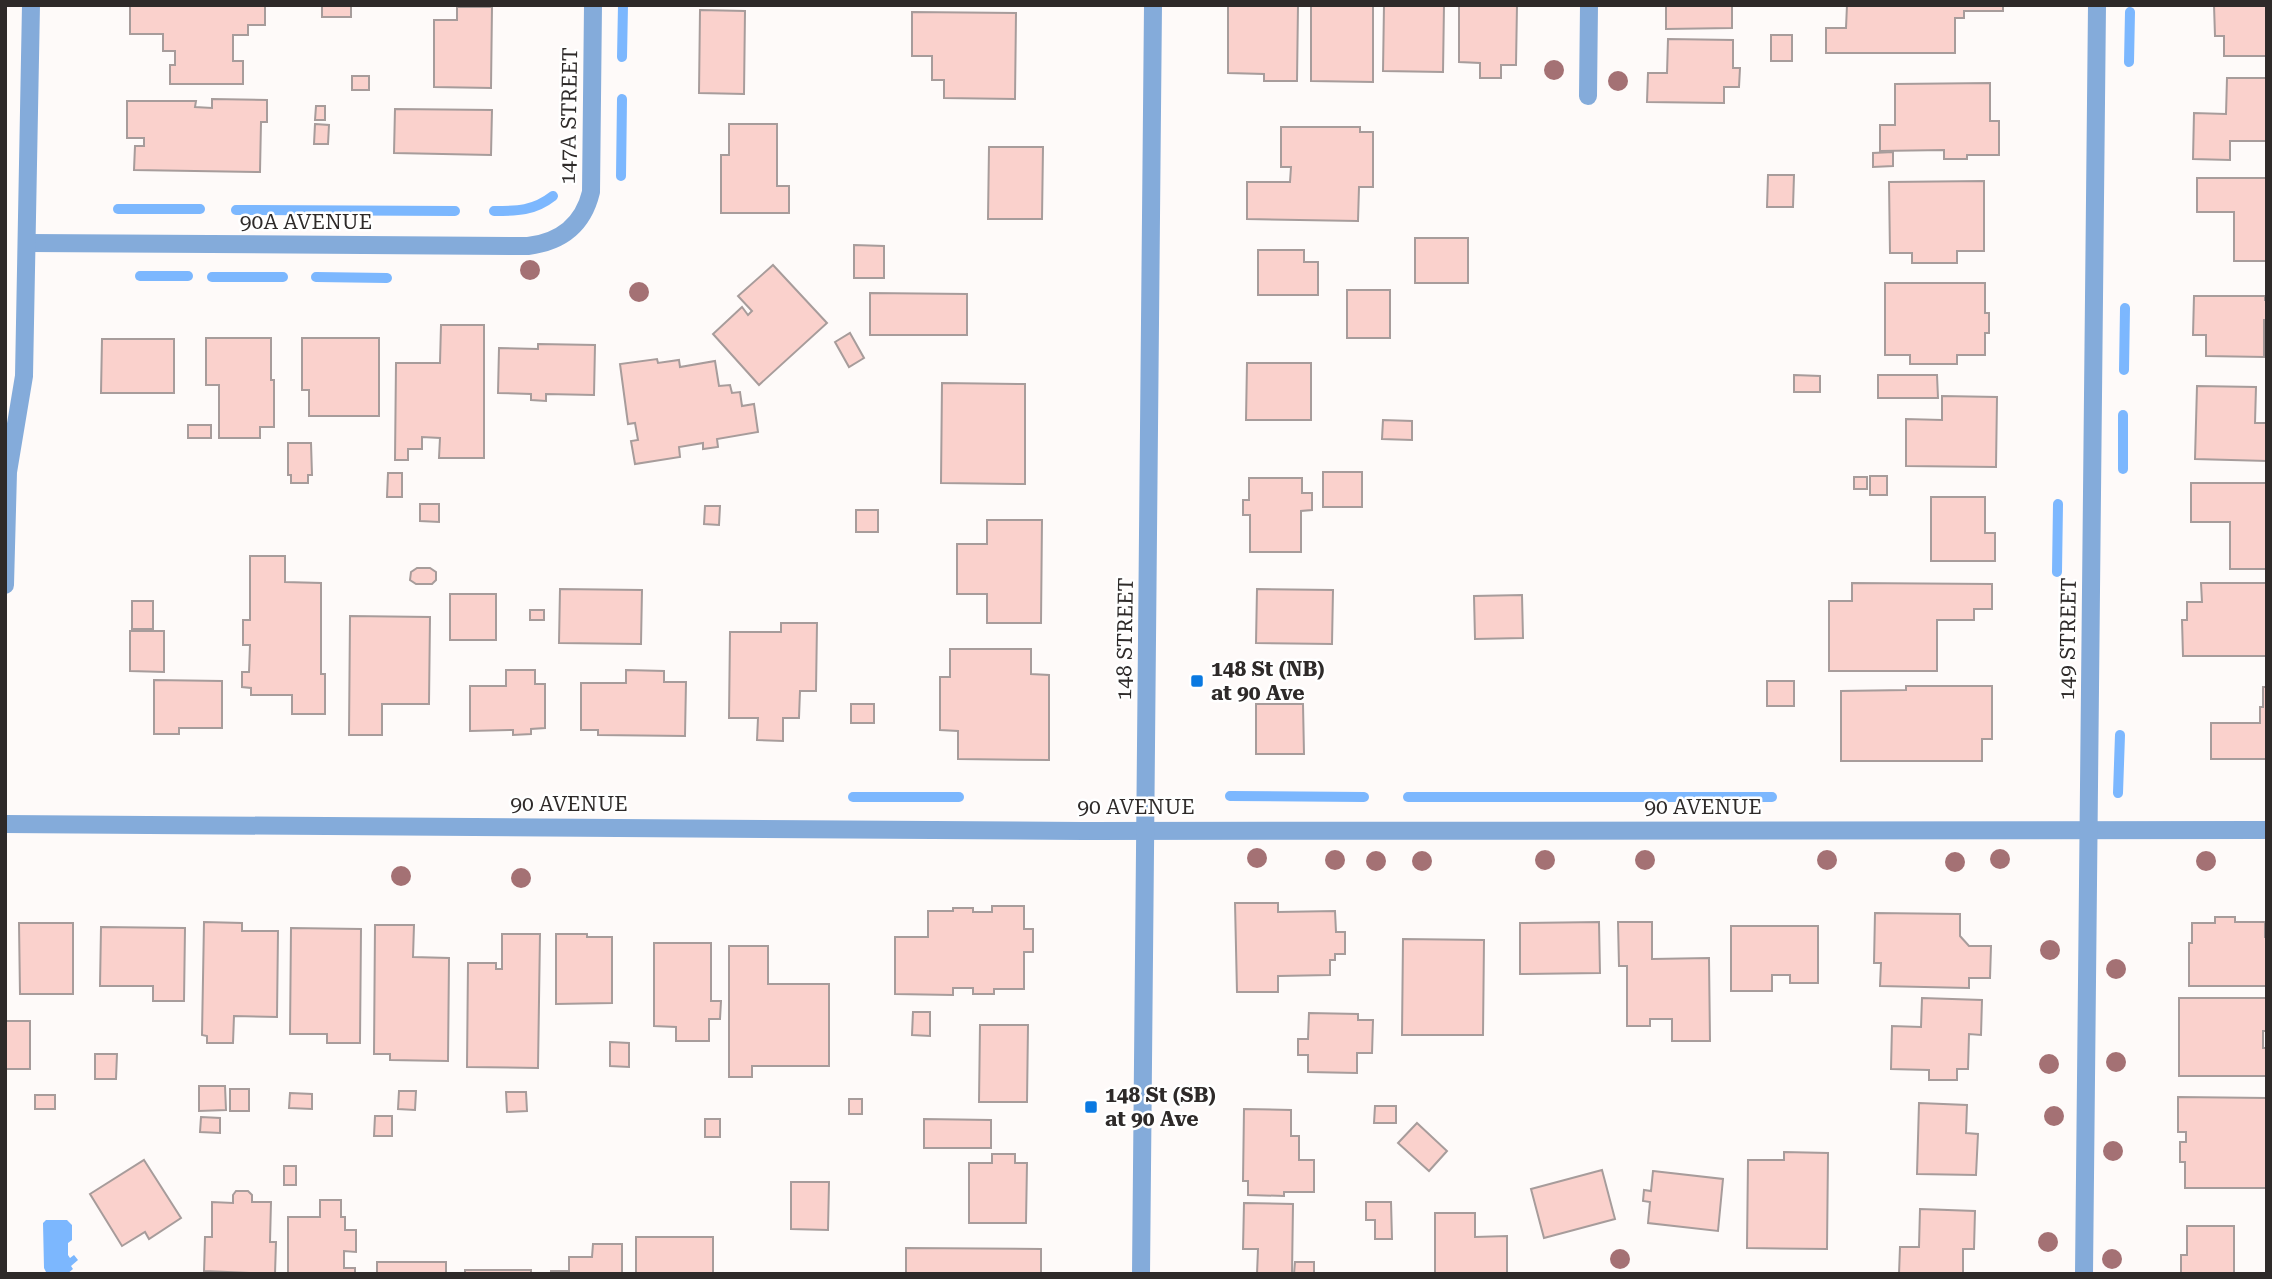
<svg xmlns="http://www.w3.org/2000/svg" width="2272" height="1279" font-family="'Roboto Serif',serif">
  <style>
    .water { fill: #7cb7fe }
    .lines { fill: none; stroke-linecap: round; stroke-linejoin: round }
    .stream { stroke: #7cb7fe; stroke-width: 10 }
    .building { fill: #fad1cc; stroke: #a79c9b; stroke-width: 2 }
    .minor { stroke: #84abda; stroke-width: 18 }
    .tree { fill: #a47174 }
    .poi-dot { fill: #0a79e1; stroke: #fff; stroke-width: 2.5 }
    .labels { text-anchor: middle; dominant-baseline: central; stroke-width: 5; stroke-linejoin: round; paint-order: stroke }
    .street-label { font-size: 21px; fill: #2e2a29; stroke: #fff }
    .poi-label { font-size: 21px; font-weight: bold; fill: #2e2a29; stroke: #fff; text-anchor: start }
  </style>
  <rect width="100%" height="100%" fill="#fefaf9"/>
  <polygon class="water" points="46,1220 67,1220 72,1225 72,1240 68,1243 68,1255 70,1258 74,1255 78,1260 71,1266 73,1269 67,1274 47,1274 44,1268 43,1223"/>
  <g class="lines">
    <g class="stream">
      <polyline points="622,57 623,5"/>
      <polyline points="2129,62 2130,12"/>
      <polyline points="621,176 622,99"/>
      <polyline points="118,209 200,209"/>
      <polyline points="236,210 455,211"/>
      <path d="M494 211C517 211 534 211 553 196"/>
      <polyline points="140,276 188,276"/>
      <polyline points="212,277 283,277"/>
      <polyline points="316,277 387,278"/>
      <polyline points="2124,370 2125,308"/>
      <polyline points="2123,469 2123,415"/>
      <polyline points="2057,572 2058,504"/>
      <polyline points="2118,793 2120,735"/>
      <polyline points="1230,796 1364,797"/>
      <polyline points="853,797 959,797"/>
      <polyline points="1408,797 1772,797"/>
    </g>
  </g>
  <g class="building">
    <polygon points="130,5 265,5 265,25 248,25 248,35 233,35 233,61 243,61 243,84 170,84 170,65 175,65 175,51 163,51 163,34 130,34"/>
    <rect x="322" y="5" width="29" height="12"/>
    <polygon points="1228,5 1298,5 1297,81 1264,81 1264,74 1228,73"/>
    <polygon points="1311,5 1373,5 1373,82 1311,81"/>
    <polygon points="1384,5 1444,5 1443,72 1383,71"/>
    <polygon points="1459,5 1517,5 1516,65 1501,65 1501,78 1480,78 1480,63 1459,62"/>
    <polygon points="1666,5 1732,5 1732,28 1666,29"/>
    <polygon points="1847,5 2003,5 2003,11 1964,11 1964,18 1955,18 1955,53 1826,53 1826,28 1846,28"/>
    <polygon points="2214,5 2267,5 2267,56 2224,56 2224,36 2215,36"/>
    <polygon points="457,7 492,7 491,88 434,87 434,20 457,20"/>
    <polygon points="700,10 745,11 744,94 699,93"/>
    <polygon points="912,12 1016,13 1015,99 944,98 944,80 932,80 932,56 912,56"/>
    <rect x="1771" y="35" width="21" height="26"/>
    <polygon points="1668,39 1733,40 1733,68 1740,68 1739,87 1724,87 1724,103 1647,102 1648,73 1667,73"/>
    <rect x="352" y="76" width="17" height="14"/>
    <polygon points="2227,78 2267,78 2267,141 2230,141 2230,160 2193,159 2194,113 2226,114"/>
    <polygon points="1990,83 1990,121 1999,121 1999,155 1967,155 1967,159 1944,159 1944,150 1880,151 1880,125 1895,125 1895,84"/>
    <polygon points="212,99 267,100 267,122 261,122 260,172 134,170 135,146 144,146 144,138 127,138 127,101 196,101 195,107 212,108"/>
    <polygon points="316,106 325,106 325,120 315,120"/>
    <polygon points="395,109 492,110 491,155 394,153"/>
    <polygon points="315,124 329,125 328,144 314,144"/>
    <polygon points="729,124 777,124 777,186 789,186 789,213 721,213 721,155 729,155"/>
    <polygon points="1281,127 1360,127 1360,132 1373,132 1373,187 1359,187 1358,221 1247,219 1247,182 1290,182 1291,167 1281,167"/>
    <polygon points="989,147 1043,147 1042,219 988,219"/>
    <polygon points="1893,152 1893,166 1873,167 1873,153"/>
    <polygon points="1768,175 1794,175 1793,207 1767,207"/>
    <polygon points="2197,178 2267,178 2267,261 2234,261 2234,212 2197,212"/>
    <polygon points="1984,181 1984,251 1957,251 1957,263 1912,263 1912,253 1890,253 1889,182"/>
    <rect x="1415" y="238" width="53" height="45"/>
    <polygon points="854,245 884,246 884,278 854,278"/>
    <polygon points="1258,250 1304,250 1304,262 1318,262 1318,295 1258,295"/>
    <polygon points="773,265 827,323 759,385 713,334 742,307 748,315 752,311 738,296"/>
    <polygon points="1885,283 1985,283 1985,313 1989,313 1989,333 1985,333 1985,355 1957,355 1957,364 1910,364 1910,355 1885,355"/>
    <rect x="1347" y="290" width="43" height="48"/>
    <polygon points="870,293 967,294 967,335 870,335"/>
    <polygon points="2194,296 2265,296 2265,300 2267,300 2267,320 2264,320 2264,357 2206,356 2206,335 2193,335"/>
    <polygon points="441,325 484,325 484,458 439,458 440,438 422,437 422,449 408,449 408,460 395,460 396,363 440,363"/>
    <polygon points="850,333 864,358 849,367 835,342"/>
    <polygon points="206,338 271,338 271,380 274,380 274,427 260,427 260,438 219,438 219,385 206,385"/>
    <polygon points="302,338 379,338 379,416 309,416 309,390 302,390"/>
    <polygon points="102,339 174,339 174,393 101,393"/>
    <polygon points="538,344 595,345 594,395 546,394 546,401 531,400 531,394 498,393 499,348 538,349"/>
    <polygon points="657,359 658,363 679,360 680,367 715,361 719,386 730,385 732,393 740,392 742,406 754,404 758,432 717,439 718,447 703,449 703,443 679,447 680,457 635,464 631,441 638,440 635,423 628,424 620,364"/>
    <polygon points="1247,363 1311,363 1311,420 1246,420"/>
    <polygon points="1794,375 1820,376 1820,392 1794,392"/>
    <polygon points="1878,375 1937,375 1938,398 1878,398"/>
    <polygon points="942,383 1025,384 1025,484 941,483"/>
    <polygon points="2197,386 2256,387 2255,423 2267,423 2267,461 2195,459"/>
    <polygon points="1942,396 1997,397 1996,467 1906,466 1906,419 1942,420"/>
    <polygon points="1383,420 1412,421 1412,440 1382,439"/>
    <rect x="188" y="425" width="23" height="13"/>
    <polygon points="288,443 311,443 312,475 308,475 308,483 291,483 291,475 288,475"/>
    <rect x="1323" y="472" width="39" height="35"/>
    <polygon points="388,473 402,473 402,497 387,497"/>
    <rect x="1870" y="476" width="17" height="19"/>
    <rect x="1854" y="477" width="13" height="12"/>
    <polygon points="1249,478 1302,478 1302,493 1312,493 1312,510 1301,511 1301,552 1250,552 1250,515 1243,515 1243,500 1249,500"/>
    <polygon points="2191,483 2267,483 2267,569 2230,569 2230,522 2191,522"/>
    <polygon points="1931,497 1985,497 1985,533 1995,533 1995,561 1931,561"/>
    <polygon points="420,504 439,504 439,522 420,521"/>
    <polygon points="705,506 720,506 719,525 704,524"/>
    <rect x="856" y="510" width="22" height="22"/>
    <polygon points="987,520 1042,520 1041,623 987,623 987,594 957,594 957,544 987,544"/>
    <polygon points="250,556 285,556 285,582 321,583 321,674 325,674 325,714 292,714 292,695 251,695 251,688 242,687 242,672 249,672 250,645 243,645 243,620 250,620"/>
    <polygon points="417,568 430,568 436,572 436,580 432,584 416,584 410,580 411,572"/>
    <polygon points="1852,583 1992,584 1992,609 1974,609 1974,620 1937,620 1937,671 1829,671 1829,601 1852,601"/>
    <polygon points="2201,583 2267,583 2267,656 2183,656 2182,620 2187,620 2187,602 2202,602"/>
    <polygon points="560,589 642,590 641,644 559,643"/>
    <polygon points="1257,589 1333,590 1332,644 1256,643"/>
    <rect x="450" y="594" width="46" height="46"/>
    <polygon points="1522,595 1523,638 1475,639 1474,596"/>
    <rect x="132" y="601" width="21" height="28"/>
    <rect x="530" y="610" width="14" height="10"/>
    <polygon points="350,616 430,617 429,704 382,704 382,735 349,735"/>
    <polygon points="781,623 817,623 816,691 800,691 799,718 783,718 783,741 757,740 758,718 729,718 730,632 781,632"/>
    <polygon points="130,631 164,631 164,672 130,671"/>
    <polygon points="950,649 1031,649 1031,674 1049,675 1049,760 958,759 958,731 940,730 940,677 950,677"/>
    <polygon points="506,670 535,670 535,684 545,684 545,728 531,729 531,734 513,735 513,730 470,731 470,686 506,686"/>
    <polygon points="626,670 664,671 664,682 686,682 685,736 598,735 598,730 581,730 581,683 626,683"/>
    <polygon points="154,680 222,681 222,728 179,728 179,734 154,734"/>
    <rect x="1767" y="681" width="27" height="25"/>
    <polygon points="1906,686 1992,686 1992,739 1982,739 1982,761 1841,761 1841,691 1906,690"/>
    <polygon points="2263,687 2267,687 2267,759 2211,759 2211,723 2260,723 2260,707 2263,707"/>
    <rect x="851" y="704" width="23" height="19"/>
    <polygon points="1256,704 1303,704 1304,754 1256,754"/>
    <polygon points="1235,903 1278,903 1278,912 1335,911 1336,932 1345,932 1345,954 1335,954 1335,960 1330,960 1330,975 1278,976 1278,992 1237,992"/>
    <polygon points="992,906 1024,906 1024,929 1033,929 1033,952 1024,952 1024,989 994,989 994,994 973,994 973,988 953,988 953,995 895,994 895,937 928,937 928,911 953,911 953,908 973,908 973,912 992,912"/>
    <polygon points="1875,913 1960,914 1960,936 1969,946 1991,946 1990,978 1969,978 1969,988 1880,986 1881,963 1874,963"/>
    <polygon points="2215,917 2235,917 2235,922 2265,922 2265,937 2267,937 2266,986 2189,986 2189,943 2192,943 2192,923 2215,923"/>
    <polygon points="204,922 242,923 242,931 278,931 277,1017 234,1016 233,1043 207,1043 207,1036 202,1035"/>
    <polygon points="1599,922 1600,973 1520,974 1520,923"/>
    <polygon points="1618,922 1652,922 1652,959 1709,958 1710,1041 1672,1041 1672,1019 1650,1019 1650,1026 1627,1026 1627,966 1619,966"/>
    <polygon points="19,923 73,923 73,994 20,994"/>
    <polygon points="375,925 414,925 413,957 449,958 448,1061 390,1060 390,1054 374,1054"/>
    <polygon points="1731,926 1818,926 1818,983 1790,983 1790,975 1772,975 1772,991 1731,991"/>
    <polygon points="101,927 185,928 184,1001 153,1001 153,986 100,986"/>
    <polygon points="291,928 361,929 360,1043 327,1043 327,1034 290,1034"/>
    <polygon points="502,934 540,934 538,1068 467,1067 468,963 496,963 496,969 502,969"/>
    <polygon points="556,934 587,934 587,937 612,937 612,1003 556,1004"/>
    <polygon points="1403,939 1484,940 1483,1035 1402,1035"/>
    <polygon points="654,943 711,943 711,1001 721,1001 720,1019 709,1019 709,1041 676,1041 676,1027 654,1026"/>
    <polygon points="729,946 768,946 768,984 829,984 829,1066 752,1066 752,1077 729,1077"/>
    <polygon points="1922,998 1982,1000 1981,1035 1969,1034 1968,1069 1957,1069 1957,1080 1929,1080 1929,1070 1891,1069 1892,1026 1921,1027"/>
    <polygon points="2179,998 2267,998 2267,1031 2263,1031 2263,1048 2267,1048 2267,1076 2179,1076"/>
    <polygon points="913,1012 930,1012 930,1036 912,1035"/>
    <polygon points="1309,1013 1358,1014 1358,1020 1373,1020 1372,1053 1357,1053 1357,1073 1308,1072 1308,1055 1298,1055 1298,1039 1308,1039"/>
    <rect x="5" y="1021" width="25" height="48"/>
    <polygon points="980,1025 1028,1025 1027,1102 979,1102"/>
    <polygon points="610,1042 629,1043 629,1067 610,1066"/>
    <polygon points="95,1054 117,1054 116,1079 95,1079"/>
    <polygon points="199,1086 225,1086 226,1110 199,1111"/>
    <rect x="230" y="1089" width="19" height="22"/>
    <polygon points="399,1091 416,1091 415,1110 398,1109"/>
    <polygon points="506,1092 526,1092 527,1111 507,1112"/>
    <polygon points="290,1093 312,1094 312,1109 289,1108"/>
    <rect x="35" y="1095" width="20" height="14"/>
    <polygon points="2178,1097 2267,1098 2267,1188 2185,1188 2185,1162 2180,1162 2180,1142 2186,1142 2186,1132 2178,1132"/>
    <rect x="849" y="1099" width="13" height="15"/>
    <polygon points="1919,1103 1967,1105 1966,1133 1978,1134 1976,1175 1917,1174"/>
    <polygon points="1375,1106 1396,1106 1396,1123 1374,1123"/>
    <polygon points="1244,1109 1291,1110 1291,1136 1299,1136 1299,1160 1314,1160 1314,1192 1284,1192 1284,1196 1248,1195 1248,1181 1243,1181"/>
    <polygon points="375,1116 392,1116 392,1136 374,1136"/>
    <polygon points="201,1117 220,1118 220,1133 200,1132"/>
    <rect x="705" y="1119" width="15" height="18"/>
    <polygon points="924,1119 991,1120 991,1148 924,1148"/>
    <polygon points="1417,1123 1447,1151 1429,1171 1398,1143"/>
    <polygon points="1784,1152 1828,1153 1827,1249 1747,1248 1748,1160 1784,1160"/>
    <polygon points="992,1154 1015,1154 1015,1163 1027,1163 1026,1223 969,1223 969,1163 992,1163"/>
    <polygon points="144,1160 181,1218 149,1239 145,1232 122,1246 90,1194"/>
    <rect x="284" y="1166" width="12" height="19"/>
    <polygon points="1602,1170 1615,1219 1544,1238 1531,1189"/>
    <polygon points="1653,1171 1723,1179 1718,1231 1648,1223 1650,1202 1643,1201 1644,1190 1651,1191"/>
    <polygon points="791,1182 829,1182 828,1230 791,1229"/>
    <polygon points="236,1191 248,1191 252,1195 252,1202 271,1202 270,1242 276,1242 275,1274 204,1271 205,1237 212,1237 212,1202 233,1203 233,1195"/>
    <polygon points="320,1200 341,1200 341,1217 345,1217 345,1230 356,1230 356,1252 344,1251 344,1268 355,1268 355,1274 288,1274 288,1217 320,1217"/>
    <polygon points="1366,1202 1391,1202 1392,1239 1375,1239 1375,1220 1366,1220"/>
    <polygon points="1244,1203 1293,1204 1292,1274 1257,1274 1258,1249 1243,1249"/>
    <polygon points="1920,1209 1975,1211 1974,1249 1963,1249 1963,1274 1899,1274 1900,1247 1919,1247"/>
    <polygon points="1435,1213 1475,1213 1475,1237 1507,1236 1507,1274 1435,1274"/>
    <polygon points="2187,1226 2234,1226 2234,1274 2181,1274 2181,1255 2187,1255"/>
    <rect x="636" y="1237" width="77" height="37"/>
    <polygon points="593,1244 622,1244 622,1274 551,1274 551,1271 569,1271 569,1257 592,1257"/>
    <polygon points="906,1248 1041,1249 1041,1274 906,1274"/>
    <rect x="377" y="1262" width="69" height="12"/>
    <polygon points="1295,1262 1314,1262 1314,1274 1294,1274"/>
    <rect x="465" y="1270" width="66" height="4"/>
  </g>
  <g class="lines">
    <g class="minor">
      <polyline points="1588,96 1589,5"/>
      <path d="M28 243 528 246C561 242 583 225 591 192L593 5"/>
      <polyline points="5,585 8,472 24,376 31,5"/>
      <polyline points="5,824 1084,831 2267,830"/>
      <polyline points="1141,1274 1153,5"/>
      <polyline points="2084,1274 2097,5"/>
    </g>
  </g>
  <g class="tree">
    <circle cx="1554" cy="70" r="10"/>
    <circle cx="1618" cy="81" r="10"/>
    <circle cx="530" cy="270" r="10"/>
    <circle cx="639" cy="292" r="10"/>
    <circle cx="1257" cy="858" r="10"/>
    <circle cx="2000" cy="859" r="10"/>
    <circle cx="1335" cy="860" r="10"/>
    <circle cx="1545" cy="860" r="10"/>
    <circle cx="1645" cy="860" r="10"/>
    <circle cx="1827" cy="860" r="10"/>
    <circle cx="1376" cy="861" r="10"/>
    <circle cx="1422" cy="861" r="10"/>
    <circle cx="2206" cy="861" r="10"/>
    <circle cx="1955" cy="862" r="10"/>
    <circle cx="401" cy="876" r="10"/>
    <circle cx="521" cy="878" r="10"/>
    <circle cx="2050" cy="950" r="10"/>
    <circle cx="2116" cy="969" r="10"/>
    <circle cx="2116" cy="1062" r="10"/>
    <circle cx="2049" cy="1064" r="10"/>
    <circle cx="2054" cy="1116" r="10"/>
    <circle cx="2113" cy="1151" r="10"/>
    <circle cx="2048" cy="1242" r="10"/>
    <circle cx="1620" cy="1259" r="10"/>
    <circle cx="2112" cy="1259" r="10"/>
  </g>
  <g class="poi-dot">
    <rect x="1190" y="674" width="14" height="14" rx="3.5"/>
    <rect x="1084" y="1100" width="14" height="14" rx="3.5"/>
  </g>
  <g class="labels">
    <g class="street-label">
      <text transform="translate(569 116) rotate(-89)">147A STREET</text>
      <text x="306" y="222">90A AVENUE</text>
      <text transform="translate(1125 639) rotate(-89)">148 STREET</text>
      <text transform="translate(2068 639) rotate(-89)">149 STREET</text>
      <text x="569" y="804">90 AVENUE</text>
      <text x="1136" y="807">90 AVENUE</text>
      <text x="1703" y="807">90 AVENUE</text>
    </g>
    <g class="poi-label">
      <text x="1211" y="669">148 St (NB)<tspan x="1211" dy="24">at 90 Ave</tspan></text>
      <text x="1105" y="1095">148 St (SB)<tspan x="1105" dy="24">at 90 Ave</tspan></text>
    </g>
  </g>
  <rect width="2272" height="1279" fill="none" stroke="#2e2a29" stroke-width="14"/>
</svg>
